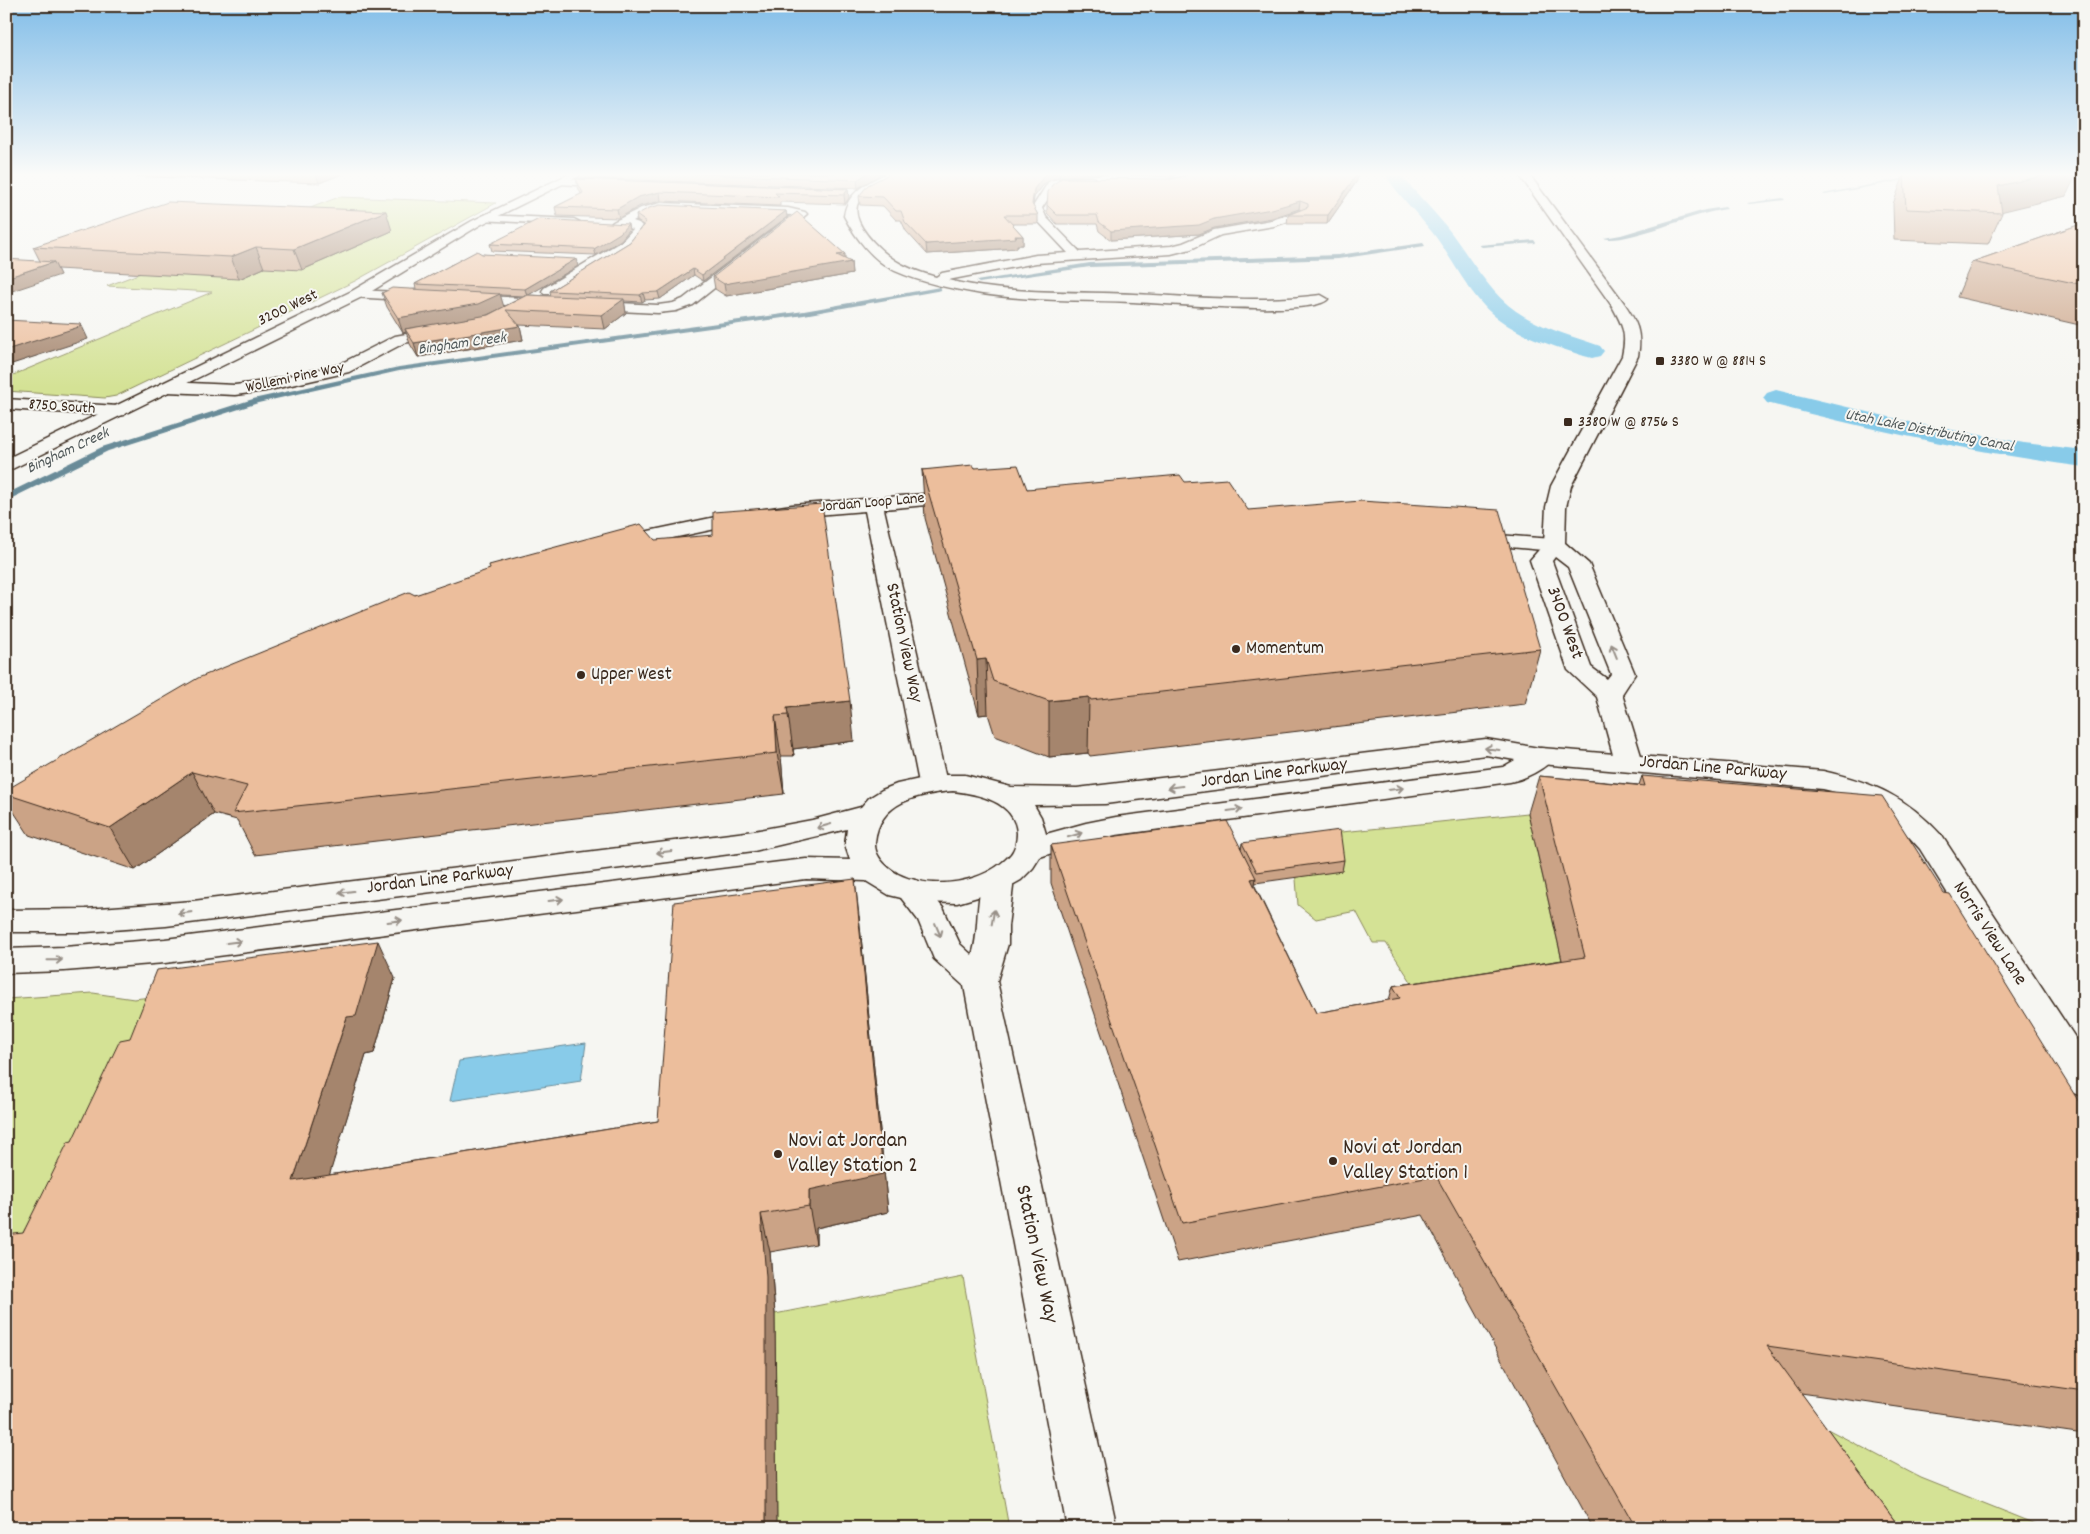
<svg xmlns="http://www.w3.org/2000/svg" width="2090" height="1534" font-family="Dekko,sans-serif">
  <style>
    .green { fill: #d4e295; stroke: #88865a }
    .water { fill: #88cbe9; stroke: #698b98 }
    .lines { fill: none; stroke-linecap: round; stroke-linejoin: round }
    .stream { fill: #698b98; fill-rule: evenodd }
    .canal { fill: #88cbe9; fill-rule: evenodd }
    .minor-casing { stroke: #3b2a1e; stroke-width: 3 }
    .tertiary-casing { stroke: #3b2a1e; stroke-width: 3 }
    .minor { fill: #f6f6f2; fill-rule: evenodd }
    .tertiary { fill: #f6f6f2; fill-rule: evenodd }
    .wall { fill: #cba386; stroke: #3b2a1e; fill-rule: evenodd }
    .shaded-wall { fill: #a5856d; stroke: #3b2a1e }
    .building { fill: #ecbe9c; stroke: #3b2a1e }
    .oneway { stroke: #989088 }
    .poi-dot { fill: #3b2a1e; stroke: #f6f6f2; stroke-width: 2 }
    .labels { text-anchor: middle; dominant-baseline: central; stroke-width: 4; stroke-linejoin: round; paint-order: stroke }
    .far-street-label { font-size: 16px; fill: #3b2a1e; stroke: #f6f6f2 }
    .far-water-label { font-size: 16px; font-style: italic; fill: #525a5b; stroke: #f6f6f2 }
    .far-poi-label { font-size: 16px; fill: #3b2a1e; stroke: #f6f6f2; text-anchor: start }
    .street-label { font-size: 19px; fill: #3b2a1e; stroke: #f6f6f2 }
    .poi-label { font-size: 19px; fill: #3b2a1e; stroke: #f6f6f2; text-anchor: start }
    .near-poi-label { font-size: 22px; fill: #3b2a1e; stroke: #f6f6f2; text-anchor: start }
    .near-street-label { font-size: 22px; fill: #3b2a1e; stroke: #f6f6f2 }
  </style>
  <rect width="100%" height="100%" fill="#f6f6f2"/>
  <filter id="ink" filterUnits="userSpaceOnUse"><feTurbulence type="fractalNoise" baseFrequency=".02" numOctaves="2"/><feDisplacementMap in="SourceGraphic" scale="10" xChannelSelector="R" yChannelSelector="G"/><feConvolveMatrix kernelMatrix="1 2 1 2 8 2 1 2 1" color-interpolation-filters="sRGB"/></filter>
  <g filter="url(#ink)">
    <g class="green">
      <polygon points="339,197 496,203 355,281 116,396 105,398 6,391 6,378 212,292 107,286"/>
      <polygon points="1528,813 1566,978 1434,1017 1386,943 1373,943 1356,911 1316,919 1298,905 1296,879 1273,839"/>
      <polygon points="282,981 6,1269 6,999 93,993 134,999"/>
      <polygon points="963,1277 1009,1528 777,1528 775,1314"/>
      <polygon points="1812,1421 1921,1478 2046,1528 1867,1528"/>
    </g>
    <polygon class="water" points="586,1043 581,1081 450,1101 459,1061"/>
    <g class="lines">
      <g class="stream">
        <polygon points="1932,173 1943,173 1825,195 1823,194"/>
        <polygon points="1783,198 1785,200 1749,204 1747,203"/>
        <path d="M1725 207 1727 209C1720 210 1714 211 1707 213 1688 217 1619 245 1604 238L1621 235 1705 210Z"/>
        <polygon points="1534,240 1536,243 1482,247 1479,245"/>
        <polygon points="1423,243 1425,246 1338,259 1090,267 979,283 976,281 1090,263 1338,255"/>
        <polygon points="940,287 942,290 804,315 399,371 258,403 108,451 6,501 6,494 102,447 253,399 399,367 804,311"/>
      </g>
      <g class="canal">
        <path d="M1384 173H1399C1414 191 1430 207 1445 225 1467 252 1487 291 1516 311 1541 328 1571 336 1600 346L1604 351 1600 356 1592 358 1584 356C1555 346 1524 338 1500 320 1470 299 1454 260 1432 232 1416 212 1398 195 1384 173Z"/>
        <path d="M1776 390 1914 423 2024 443 2084 450V467C1976 453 1872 430 1767 403L1763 398 1767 393Z"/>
      </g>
      <g class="minor-casing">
        <g id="minor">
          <path d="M887 173H901C889 184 868 185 859 201 847 221 880 251 896 261 908 269 923 273 936 277L942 273 1036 255 1068 253 1037 220 1032 208 1049 181 1063 178 1091 177 1095 178V182L1057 185 1042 208 1046 217 1080 252 1171 246 1183 243 1214 230 1272 220 1300 211 1306 214 1304 216 1274 226 1221 235 1191 249 1171 254 1036 263 948 280C1008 295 1073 291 1134 294 1197 297 1258 303 1321 295L1328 299C1314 317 1161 303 1133 302 1083 300 1032 301 982 294 953 289 922 283 895 271 873 261 855 237 844 216 847 192 867 183 887 173Z"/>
          <polygon points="562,179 613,181 618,184 613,187 558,184 558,180"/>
          <polygon points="661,203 788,208 805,212 807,214 693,305 676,311 658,313 466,303 459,299 466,295 658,305 673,303 683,299 792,215 661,209 649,212 633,221 639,223 645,229 630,247 554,294 544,294 542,291 544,288 622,241 633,229 613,226 611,224 613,222 641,208"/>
          <polygon points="485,215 574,219 580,222 574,225 481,220 479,218"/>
          <polygon points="357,290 420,293 427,297 420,301 352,297 350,294"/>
          <polygon points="445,327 450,328 452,331 450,334 404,343 349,372 265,391 235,395 167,392 161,390 159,387 161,384 167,382 235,385 265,381 338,365 395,336"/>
          <polygon points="6,399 118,406 124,407 126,411 124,415 118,416 6,409"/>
          <polygon points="961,491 968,493 971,497 968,501 884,509 947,783 943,789 933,792 923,789 919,783 865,511 792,517 730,526 615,550 608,548 605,544 608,540 615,538 730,514 792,505"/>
          <polygon points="1471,533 1554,539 1561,541 1564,545 1561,549 1554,551 1464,543 1461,539 1464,535"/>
          <path d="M1541 748 1823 771C1874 783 1906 796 1942 836L2084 1051V1097L2071 1092 1920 849C1893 817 1864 798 1823 789L1541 764 1531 762 1527 756 1531 750Z"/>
          <path d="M999 869 1010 872 1014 879 1008 926V944L997 981 1117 1528H1067L964 986 934 959 918 920 895 890 900 882 911 879 922 882 943 908 960 944 972 955C981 929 973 896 988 872Z"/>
        </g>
      </g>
      <g class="tertiary-casing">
        <g id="tertiary">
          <polygon points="571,173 585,173 480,225 362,297 6,472 6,459 352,291 472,221"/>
          <path d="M1518 173H1528L1624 303C1637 322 1642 333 1638 356L1571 486 1566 507 1565 543 1589 564 1635 674 1622 694 1643 762 1639 768 1629 770 1619 768 1615 762 1597 697 1568 670 1530 560 1544 544 1546 507 1551 486 1622 356C1627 334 1623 326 1612 306ZM1555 557 1568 567 1611 674 1607 679 1591 667 1552 561Z"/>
          <path d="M1486 739 1551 750 1555 756C1546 769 1525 779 1510 782L1116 835 1091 840 1040 857 1033 868 1021 880 1005 889 957 903 918 902 889 895 866 881 806 879 165 963 64 971 6 973V949L64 947 165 939 780 862 806 859 850 860 845 845 847 829 754 851 166 926 86 932H6V910L86 909 193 901 754 831 812 820 861 807 869 798 882 790 897 784 938 775H965L1011 787 1077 788ZM1486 755 1515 760 1503 767 1116 817 1086 823 1046 834 1041 817 1034 805 1105 804ZM953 791C978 794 1015 801 1017 833 1017 840 1015 849 1011 854 985 884 932 891 898 874 886 867 874 856 875 842 879 801 919 794 953 791Z"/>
        </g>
      </g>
      <use href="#minor" class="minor"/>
      <use href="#tertiary" class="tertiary"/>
    </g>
    <g class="wall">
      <polygon points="124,173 345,173 319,183 125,176"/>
      <polygon points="579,173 883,173 858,188 580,178"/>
      <polygon points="891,173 1179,173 1177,175 1171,177 1108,174 1060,176 1045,183 1034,197 1033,206 1038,215 1038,224 1012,224 1023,236 1023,245 1017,245 1017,248 927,254 906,231 901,220 896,220 883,206 860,205 859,196"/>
      <polygon points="1188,175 1357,181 1327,224 1287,224 1288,215 1301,210 1299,209 1272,218 1214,228 1199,234 1111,240 1099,231 1097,224 1057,224 1047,213 1047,205"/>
      <polygon points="1904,175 2066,196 2001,211 2002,213 1988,244 1894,240 1893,204"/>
      <polygon points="576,179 848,189 849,198 845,204 780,202 780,206 661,201 640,206 619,218 557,216 555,207 581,194 578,187"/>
      <path d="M786 211 787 217 703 281 694 275 660 299 645 300 642 302 624 301 626 313 605 329 519 325 520 326 523 340 418 357 410 344 406 332 403 333 387 307 382 293 416 289 415 284 450 266V265L482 254 578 266 528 295 551 296 550 291 630 242 643 225 637 221 636 215ZM500 295 525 296 503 307Z"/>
      <polygon points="2084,223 2084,326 1957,297 1972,262"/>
      <polygon points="629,230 621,240 596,255 492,251 490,244"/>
      <polygon points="392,231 302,270 264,268 239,279 57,269 60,275 40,261 33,247"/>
      <polygon points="851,262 852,274 726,296 715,289 713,277"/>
      <polygon points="975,468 1027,489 1248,510 1540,649 1525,704 1090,756 1088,753 1049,757 995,736 988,714 979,715 925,518 922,470"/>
      <polygon points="655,540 854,741 793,749 794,756 781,756 784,794 255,855 237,820 214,814 135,870 29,835 6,800 6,790 415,595"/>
      <polygon points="1539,776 1639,785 1642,776 2084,1110 2084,1434 1801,1393 1900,1528 1593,1528 1423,1215 1178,1262 1051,883 1051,845 1241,849 1242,843 1344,860 1342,871 1255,883 1255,886 1316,1013 1389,1000 1393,986 1562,960 1528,813"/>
      <polygon points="859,916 888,1212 816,1228 816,1244 770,1252 775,1314 23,1233 72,1141 395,978 374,1053 366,1055 329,1175 658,1121"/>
    </g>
    <g class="shaded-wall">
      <polygon points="318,173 345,173 319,183 316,174"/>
      <polygon points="868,173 883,173 858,188 857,180"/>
      <polygon points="1048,173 1060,173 1060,176 1045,183 1034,197 1032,212 1032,204 1034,189 1045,175"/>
      <polygon points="1171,173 1179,173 1177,175 1171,177"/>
      <polygon points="1358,173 1357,181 1327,224 1328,215"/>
      <polygon points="2055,173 2077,173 2066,196 1996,213 1998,186"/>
      <polygon points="848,189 849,198 845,204 844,195"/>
      <polygon points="660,192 661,201 640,206 619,218 617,209 638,197"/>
      <polygon points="1300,201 1299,209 1272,218 1214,228 1199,234 1111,240 1111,231 1214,219"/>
      <polygon points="386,211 392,231 302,270 294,249"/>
      <polygon points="786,211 787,217 703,281 702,275"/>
      <polygon points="628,224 629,230 621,240 596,255 594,249"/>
      <polygon points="1023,236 1023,245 1017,245 1017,248 927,254 926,244"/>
      <polygon points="256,247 264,268 239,279 231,257"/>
      <polygon points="845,254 845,263 851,262 852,274 726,296 724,284 837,255"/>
      <polygon points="576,259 578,266 527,296 525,289"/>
      <polygon points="54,262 60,275 6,293 6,278"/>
      <polygon points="693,269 694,275 660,299 658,292"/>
      <polygon points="643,293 645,300 642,302 640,295"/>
      <polygon points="500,294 504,307 481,318 405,329 406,332 403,333 398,318"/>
      <polygon points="624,299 626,313 605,329 602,315"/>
      <polygon points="81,324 88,339 6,366 6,350"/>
      <polygon points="520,326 523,340 418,357 414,343"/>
      <polygon points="986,659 988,714 979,715 977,660"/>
      <polygon points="1089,697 1088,753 1049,757 1049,701"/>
      <polygon points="850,701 854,741 793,749 794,756 787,708"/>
      <polygon points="775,716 781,756 784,794 777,753"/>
      <polygon points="192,772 214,814 135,870 110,828"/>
      <polygon points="1256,878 1250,916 1251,879"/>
      <polygon points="855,879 859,916 888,1212 816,1228 816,1244 809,1206 809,1190"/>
      <polygon points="378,941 395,978 374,1053 366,1055 316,1219 293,1181 347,1017"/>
      <polygon points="761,1214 770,1252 775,1314 777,1528 766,1528"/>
    </g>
    <g class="building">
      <polygon points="676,173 868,173 857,180"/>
      <polygon points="891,173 1048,173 1045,175 1034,189 1032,204 1038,215 1004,215 1023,236 1015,236 1016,238 926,244 905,222 901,211 896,211 883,197 859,196 868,185"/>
      <polygon points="1188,173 1358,173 1328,215 1288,215 1308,207 1308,204 1300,201 1272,209 1214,219 1199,225 1111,231 1099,222 1097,215 1057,215 1047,205 1048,192 1052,185 1062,178 1172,179 1188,175"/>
      <polygon points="1914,173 2055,173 1998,186 2002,213 1906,209 1904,175"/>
      <polygon points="576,179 848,189 844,195 775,193 779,197 660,192 638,197 617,209 555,207 583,193"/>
      <polygon points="168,202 386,211 294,249 256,247 231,257 33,247"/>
      <polygon points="660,205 786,211 702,275 693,269 658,292 643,293 640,295 550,291 630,242 646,222 636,215 649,208"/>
      <polygon points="797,212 845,254 837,255 851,262 724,284 713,277"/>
      <polygon points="539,219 628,224 620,233 594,249 490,244"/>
      <polygon points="2084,223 2084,285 1972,262"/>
      <polygon points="477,251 482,254 576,259 525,289 415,284"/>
      <polygon points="6,259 54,262 6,278"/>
      <polygon points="392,288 500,294 478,304 398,318 382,293"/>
      <polygon points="527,295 624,299 602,315 506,310 520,326 414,343 405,329 488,315"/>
      <polygon points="6,320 81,324 82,326 6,350"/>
      <polygon points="973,465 975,468 1018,465 1027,489 1180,475 1185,482 1227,479 1248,510 1361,501 1499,510 1540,649 1091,700 1089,697 1049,701 993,681 986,659 977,660 922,470"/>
      <polygon points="822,504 850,701 787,708 788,715 775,716 777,753 233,813 247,786 192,772 110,828 6,794 6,790 198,678 409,592 415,595 490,569 489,565 641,524 655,540 713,535 713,512"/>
      <polygon points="1539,776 1645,786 1642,776 1882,796 1944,893 1950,894 2084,1110 2084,1391 1767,1346 1900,1528 1636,1528 1436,1176 1182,1223 1051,845 1227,821 1256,878 1251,879 1316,1013 1400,998 1393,986 1585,957"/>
      <polygon points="1340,830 1344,860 1257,872 1242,843"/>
      <polygon points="855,879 883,1174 809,1190 809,1206 761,1214 766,1277 766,1528 6,1528 6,1235 23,1233 68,1142 72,1141 120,1040 130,1038 157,970 378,941 356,1016 347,1017 293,1181 658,1121 674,902"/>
    </g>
    <defs><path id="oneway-shaft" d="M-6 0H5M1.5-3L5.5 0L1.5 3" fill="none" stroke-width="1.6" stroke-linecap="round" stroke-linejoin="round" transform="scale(1.25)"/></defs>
    <g class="oneway">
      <use href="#oneway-shaft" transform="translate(1614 651) rotate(-112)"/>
      <use href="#oneway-shaft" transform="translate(1492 749) rotate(-173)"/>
      <use href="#oneway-shaft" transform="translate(1175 787) rotate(173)"/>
      <use href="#oneway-shaft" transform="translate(1396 789) rotate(-8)"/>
      <use href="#oneway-shaft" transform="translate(1235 810) rotate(-8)"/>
      <use href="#oneway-shaft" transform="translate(824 826) rotate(164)"/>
      <use href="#oneway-shaft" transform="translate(1075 835) rotate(-17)"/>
      <use href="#oneway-shaft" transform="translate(664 852) rotate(173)"/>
      <use href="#oneway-shaft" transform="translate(346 892) rotate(173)"/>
      <use href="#oneway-shaft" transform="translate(556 900) rotate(-7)"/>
      <use href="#oneway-shaft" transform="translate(185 913) rotate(173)"/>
      <use href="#oneway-shaft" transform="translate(993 917) rotate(-80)"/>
      <use href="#oneway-shaft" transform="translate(395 921) rotate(-7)"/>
      <use href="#oneway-shaft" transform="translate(938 930) rotate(67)"/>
      <use href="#oneway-shaft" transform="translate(234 942) rotate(-7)"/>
      <use href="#oneway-shaft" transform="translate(55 960) rotate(-1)"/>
    </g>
  </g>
  <linearGradient id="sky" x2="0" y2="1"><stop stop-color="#81bde8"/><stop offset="0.45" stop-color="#fbfbf9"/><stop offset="1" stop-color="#fbfbf9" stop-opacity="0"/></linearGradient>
  <rect width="2090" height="388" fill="url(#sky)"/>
  <g class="poi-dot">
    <rect x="1655" y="356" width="10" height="10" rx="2.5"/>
    <rect x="1563" y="417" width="10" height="10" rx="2.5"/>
    <circle cx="1236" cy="649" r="5"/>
    <circle cx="581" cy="675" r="5"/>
    <circle cx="778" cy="1154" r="5"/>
    <circle cx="1333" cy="1161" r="5"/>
  </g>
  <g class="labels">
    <g class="far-street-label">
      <text transform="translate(288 308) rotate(-26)">3200 West</text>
      <text transform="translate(295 378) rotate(-12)">Wollemi Pine Way</text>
      <text transform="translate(62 407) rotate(4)">8750 South</text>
      <text transform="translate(872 503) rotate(-5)">Jordan Loop Lane</text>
    </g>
    <g class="far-water-label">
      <text transform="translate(462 344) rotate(-8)">Bingham Creek</text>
      <text transform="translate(1929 431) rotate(11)">Utah Lake Distributing Canal</text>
      <text transform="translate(68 451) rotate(-25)">Bingham Creek</text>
    </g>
    <g class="far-poi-label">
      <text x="1670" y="361">3380 W @ 8814 S</text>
      <text x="1578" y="422">3380 W @ 8756 S</text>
    </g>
    <g class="street-label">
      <text transform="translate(1564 623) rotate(70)">3400 West</text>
      <text transform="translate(903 643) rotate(78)">Station View Way</text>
      <text transform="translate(1713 769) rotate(5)">Jordan Line Parkway</text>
      <text transform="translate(1274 774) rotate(-7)">Jordan Line Parkway</text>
      <text transform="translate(440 880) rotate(-7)">Jordan Line Parkway</text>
      <text transform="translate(1989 934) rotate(57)">Norris View Lane</text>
    </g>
    <g class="poi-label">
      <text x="1246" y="649">Momentum</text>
      <text x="591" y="675">Upper West</text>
    </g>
    <g class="near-poi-label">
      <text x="788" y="1141">Novi at Jordan<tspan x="788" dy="25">Valley Station 2</tspan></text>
      <text x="1343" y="1148">Novi at Jordan<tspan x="1343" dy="25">Valley Station 1</tspan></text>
    </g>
    <g class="near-street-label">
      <text transform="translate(1036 1254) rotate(78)">Station View Way</text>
    </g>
  </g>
  <rect width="2090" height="1534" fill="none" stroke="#f6f6f2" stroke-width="25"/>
  <rect x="12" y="12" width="2065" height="1509" fill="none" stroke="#3b2a1e" stroke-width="2" filter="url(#ink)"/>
</svg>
